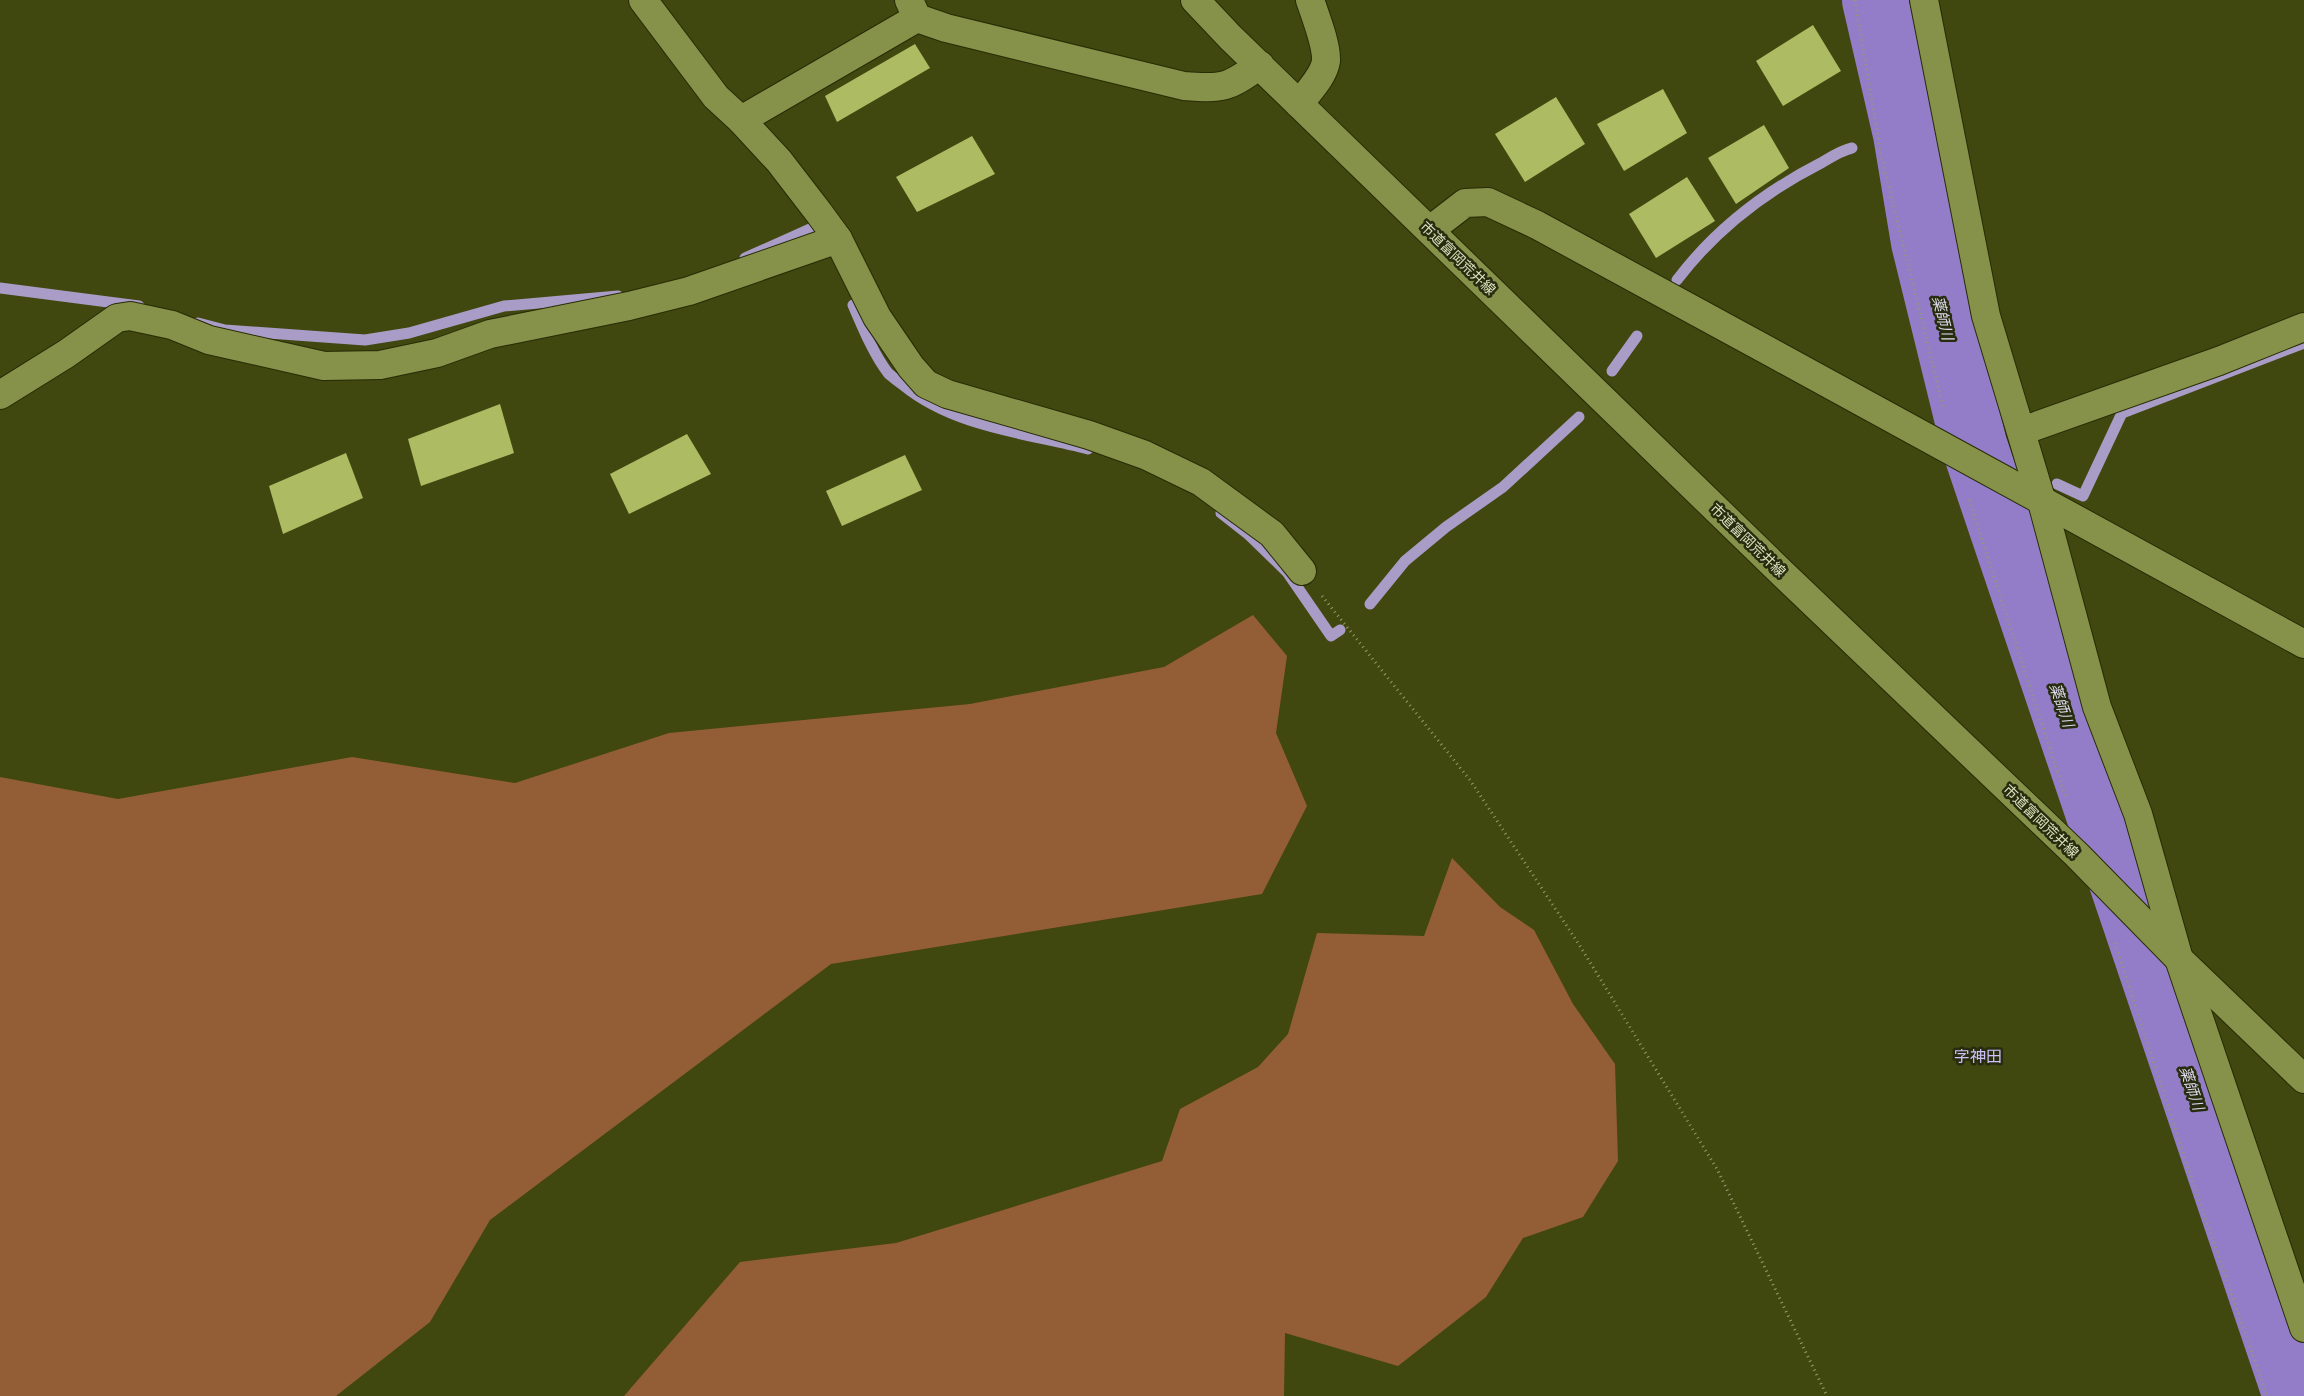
<svg xmlns="http://www.w3.org/2000/svg" width="2304" height="1396" font-family="Ubuntu,'Noto Sans JP',sans-serif">
  <style>
    .green { fill: #935e36 }
    .lines { fill: none; stroke-linecap: round; stroke-linejoin: round }
    .stream { stroke: #a99cc6; stroke-width: 11 }
    .river { stroke: #937dc9; stroke-width: 66 }
    .building { fill: #adbb63 }
    .minor-casing { stroke: #272c05; stroke-width: 30 }
    .path { stroke: #949b6e; stroke-width: 3; stroke-dasharray: 1 4; stroke-linecap: butt }
    .minor { stroke: #86914a; stroke-width: 28 }
    .labels { text-anchor: middle; dominant-baseline: central; stroke-width: 5; stroke-linejoin: round; paint-order: stroke }
    .street-label { font-size: 14px; fill: #dde4c0; stroke: #272c0e }
    .water-label { font-size: 15px; font-style: italic; fill: #dfdaef; stroke: #272c0e }
    .quarter-label { font-size: 16px; fill: #cfc0f9; stroke: #272c0e }
  </style>
  <rect width="100%" height="100%" fill="#40470f"/>
  <g class="green">
    <polygon points="1253,615 1287,656 1276,733 1307,806 1262,894 831,964 490,1220 430,1322 336,1396 0,1396 0,777 118,799 352,757 515,783 669,733 970,704 1164,667"/>
    <polygon points="1452,858 1500,907 1534,930 1573,1004 1615,1064 1618,1161 1583,1217 1523,1238 1486,1297 1398,1366 1285,1333 1284,1396 624,1396 740,1262 896,1243 1162,1161 1180,1109 1258,1067 1288,1034 1317,933 1424,936"/>
  </g>
  <g class="lines">
    <g class="stream">
      <polyline points="1890,137 1906,134"/>
      <polyline points="745,258 810,229"/>
      <path d="M1677 280C1715 230 1766 191 1821 163 1831 157 1842 150 1852 148"/>
      <polyline points="0,288 139,306"/>
      <path d="M853 305C863 328 873 353 888 373 892 377 898 381 903 385 954 427 1026 433 1088 449"/>
      <polyline points="198,323 225,330 365,340 409,333 504,306 618,296"/>
      <polyline points="1612,371 1637,336"/>
      <polyline points="1974,445 1990,453"/>
      <polyline points="2057,484 2083,496 2122,413 2304,343"/>
      <polyline points="1221,513 1249,535 1287,572 1331,636 1340,630"/>
      <polyline points="1370,604 1405,561 1446,527 1503,487 1579,417"/>
    </g>
    <polyline class="river" points="1875,0 1906,134 1924,242 1974,445 2296,1396"/>
  </g>
  <g class="building">
    <polygon points="1813,25 1841,71 1783,106 1756,61"/>
    <polygon points="915,44 930,68 837,122 825,96"/>
    <polygon points="1663,89 1687,133 1624,171 1597,124"/>
    <polygon points="1556,97 1585,144 1525,182 1495,134"/>
    <polygon points="1764,125 1789,168 1736,204 1708,158"/>
    <polygon points="972,136 995,174 917,212 896,177"/>
    <polygon points="1687,177 1715,221 1656,258 1629,214"/>
    <polygon points="500,404 514,453 421,486 408,439"/>
    <polygon points="687,434 711,474 629,514 610,474"/>
    <polygon points="346,453 363,498 283,534 269,486"/>
    <polygon points="905,455 922,490 842,526 826,491"/>
  </g>
  <g class="lines">
    <g class="minor-casing">
      <g id="minor">
        <polyline points="643,0 716,97 741,120 779,161 819,213 838,239 877,317 911,367 926,384 947,394 1089,435 1145,455 1201,482 1272,534 1302,571"/>
        <path d="M909 0 917 18 946 28 1184 86C1224 89 1227 88 1260 65"/>
        <polyline points="1195,0 1230,37 1783,574 2077,855 2179,959 2304,1079"/>
        <polyline points="1924,0 1986,316 2042,502 2097,707 2138,814 2179,959 2304,1328"/>
        <path d="M1299 104C1308 92 1324 76 1326 61 1327 45 1315 15 1310 0"/>
        <polyline points="741,120 917,18"/>
        <polyline points="1430,230 1465,203 1488,202 1537,225 1776,355 2304,644"/>
        <polyline points="0,395 66,354 117,318 130,316 172,325 209,340 324,366 380,365 437,353 490,334 629,306 689,291 838,239"/>
        <polyline points="2022,431 2219,361 2304,327"/>
      </g>
    </g>
    <g class="path">
      <polyline points="1855,0 1881,155 1944,410"/>
      <polyline points="1969,500 2066,798"/>
      <polyline points="1322,596 1470,780 1580,946 1717,1169 1827,1396"/>
      <polyline points="2115,943 2187,1165 2267,1396"/>
    </g>
    <use href="#minor" class="minor"/>
  </g>
  <g class="labels">
    <g class="street-label">
      <text transform="translate(1458 258) rotate(44)">市道富岡荒井線</text>
      <text transform="translate(1748 540) rotate(44)">市道富岡荒井線</text>
      <text transform="translate(2041 821) rotate(44)">市道富岡荒井線</text>
    </g>
    <g class="water-label">
      <text transform="translate(1943 318) rotate(76)">薬師川</text>
      <text transform="translate(2062 705) rotate(71)">薬師川</text>
      <text transform="translate(2192 1088) rotate(71)">薬師川</text>
    </g>
    <g class="quarter-label">
      <text x="1978" y="1056">字神田</text>
    </g>
  </g>
</svg>
